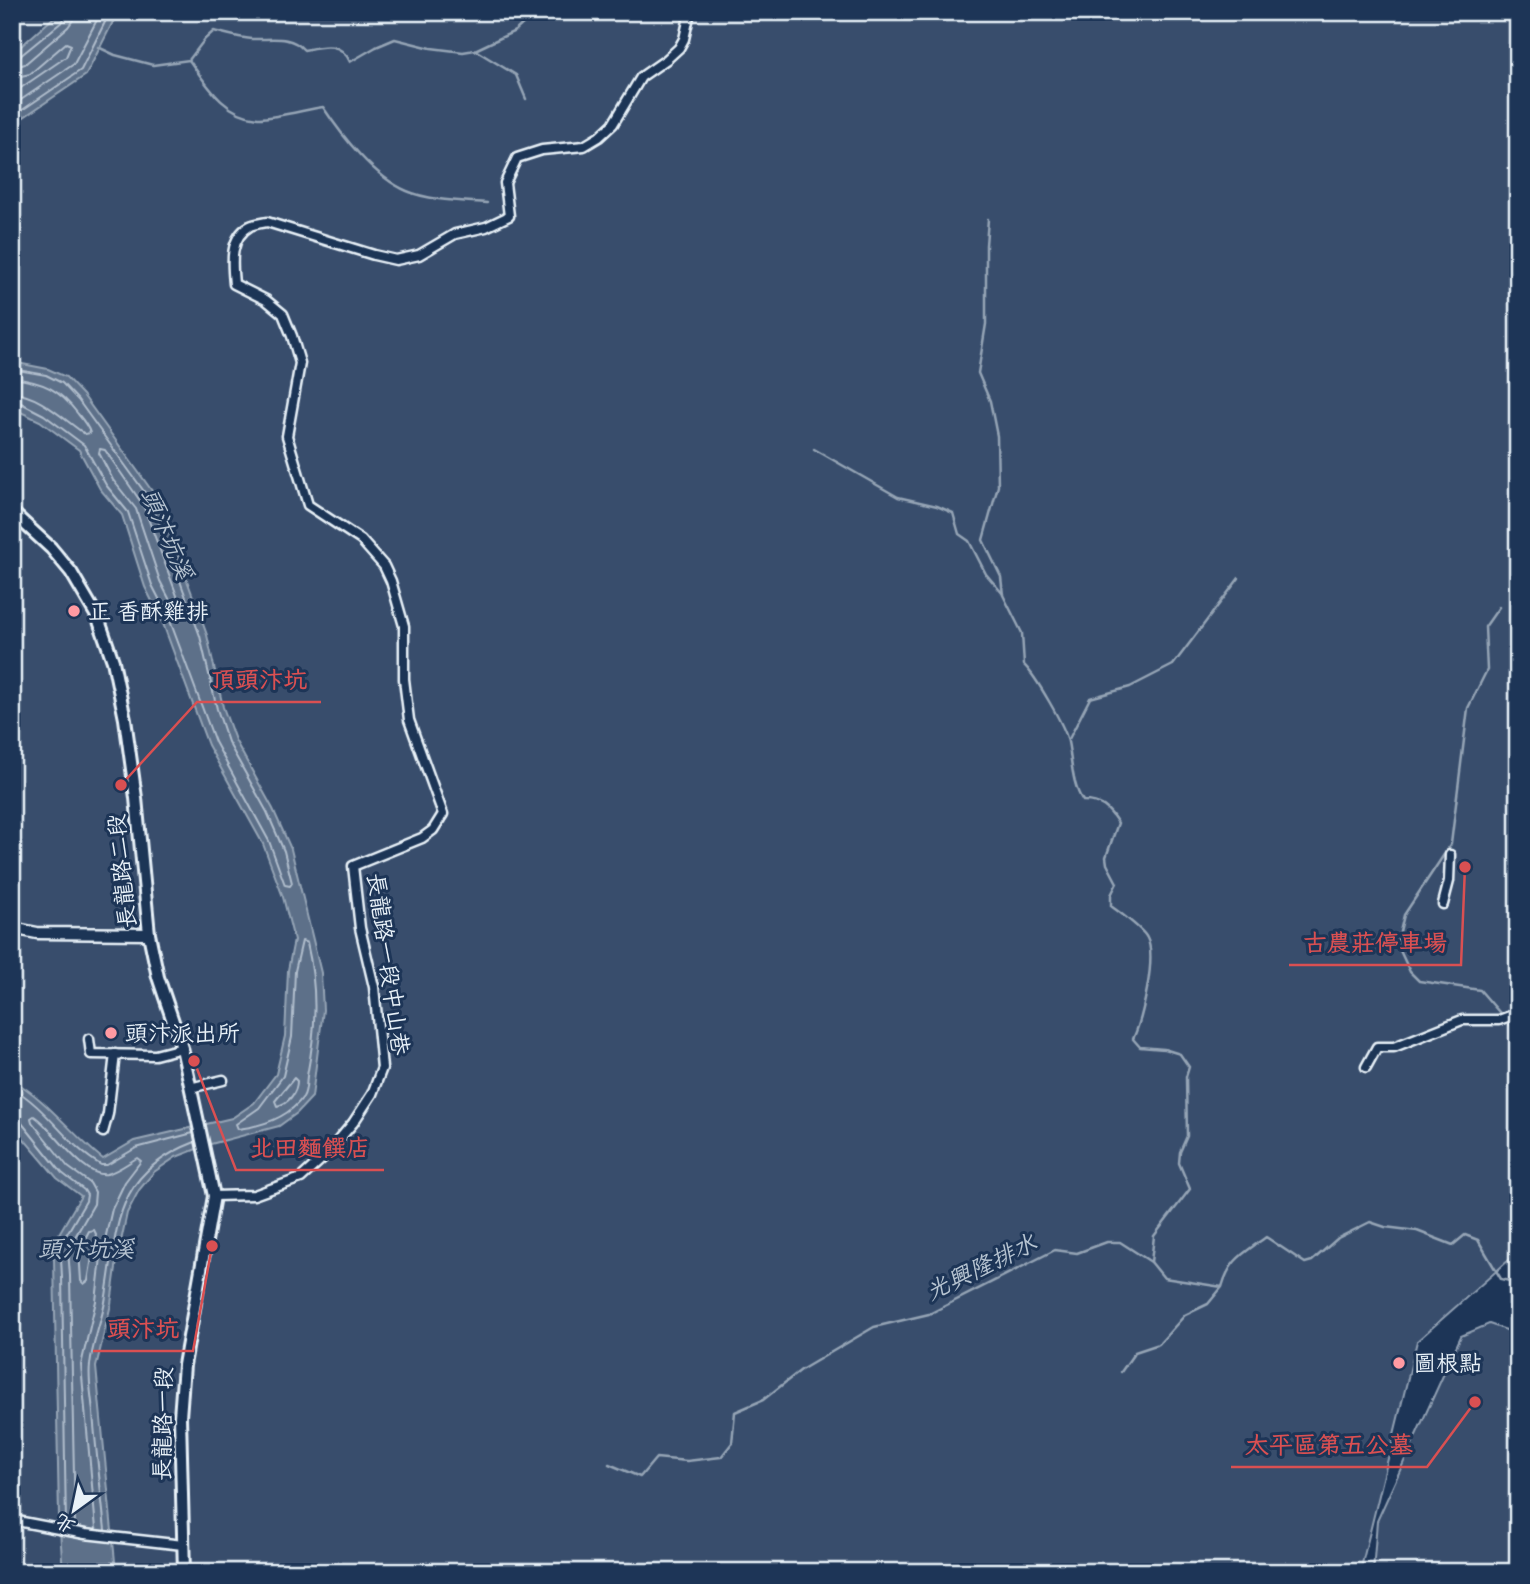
<svg xmlns="http://www.w3.org/2000/svg" width="1530" height="1584" font-family="Sriracha,'LXGW WenKai TC',sans-serif">
  <style>
    .green { fill: #374d6c; stroke: #909fb2; stroke-width: 2 }
    .water { fill: #5d7089; stroke: #95a4b5; stroke-width: 2 }
    .lines { fill: none; stroke-linecap: round; stroke-linejoin: round }
    .shore { stroke: #b0bdcc; stroke-width: 2 }
    .stream { stroke: #95a4b5; stroke-width: 2.5 }
    .minor-casing { stroke: #e8f1f8; stroke-width: 13 }
    .tertiary-casing { stroke: #e8f1f8; stroke-width: 15 }
    .secondary-casing { stroke: #e8f1f8; stroke-width: 16 }
    .minor { stroke: #1d3557; stroke-width: 8 }
    .tertiary { stroke: #1d3557; stroke-width: 10 }
    .secondary { stroke: #1d3557; stroke-width: 10 }
    .poi-dot { fill: #ff9aa2; stroke: #1d3557; stroke-width: 2.5 }
    .labels { text-anchor: middle; dominant-baseline: central; stroke-width: 6; stroke-linejoin: round; paint-order: stroke }
    .poi-label { font-size: 23px; fill: #e8f1f8; stroke: #1d3557; text-anchor: start }
    .street-label { font-size: 23px; fill: #e8f1f8; stroke: #1d3557 }
    .water-label { font-size: 24px; font-style: italic; fill: #b7c4d1; stroke: #1d3557 }
    .leader { fill: none; stroke: #da5052; stroke-width: 2.5 }
    .callout-dot { fill: #da5052; stroke: #1d3557; stroke-width: 2.5 }
    .callout-label { font-size: 24px; text-anchor: middle; font-weight: bold; fill: #da5052; stroke: #1d3557; stroke-width: 6; stroke-linejoin: round; paint-order: stroke }
  </style>
  <rect width="100%" height="100%" fill="#1d3557"/>
  <filter id="ink" filterUnits="userSpaceOnUse"><feTurbulence type="fractalNoise" baseFrequency=".0143" numOctaves="2"/><feDisplacementMap in="SourceGraphic" scale="14" xChannelSelector="R" yChannelSelector="G"/><feConvolveMatrix kernelMatrix="1 2 1 2 8 2 1 2 1" color-interpolation-filters="sRGB"/></filter>
  <g filter="url(#ink)">
    <g class="green">
      <polygon points="12,12 1518,12 1518,1252 1417,1341 1360,1572 12,1572"/>
      <polygon points="1489,1324 1518,1334 1518,1572 1373,1572 1377,1521 1461,1336"/>
    </g>
    <g class="water">
      <polygon points="60,12 118,12 86,75 12,125 12,54"/>
      <path d="M12 362 48 369 66 377 83 395 157 498 207 635 223 707 235 740 273 809 291 849 321 973 323 1010 312 1097 297 1113 279 1126 207 1145 176 1157 154 1172 139 1190 127 1213 117 1260 111 1304 96 1367 116 1572H63L59 1517 54 1259 50 1249 81 1196 57 1178 12 1125V1080C48 1100 71 1134 103 1159L134 1141 232 1118 254 1103 276 1074 285 1036 288 970 294 940 283 897 263 844 208 745 162 621 145 587 122 515 100 489 79 450 40 421 12 408Z"/>
    </g>
    <g class="lines">
      <g class="shore">
        <polyline points="12,59 19,57 63,21 66,12"/>
        <polyline points="12,68 25,64 68,27 73,20 74,12"/>
        <polyline points="12,78 30,74 66,43 71,45 66,57 12,94"/>
        <polyline points="12,106 74,64 101,12"/>
        <polyline points="12,117 81,70 110,12"/>
        <polyline points="12,369 46,375 62,383 78,400 151,501 200,636 217,709 228,742 267,812 284,851 292,883 290,886 285,885 269,841 215,742 169,618 152,585 128,512 106,485 84,445 44,415 19,402 12,402"/>
        <path d="M12 378C44 382 59 389 78 414 83 420 88 426 90 433L85 434C64 420 39 394 12 393"/>
        <polygon points="100,449 105,450 143,505 182,609 180,613 176,612 160,581 136,509 113,480 99,453"/>
        <path d="M302 941 307 943C318 990 316 1029 307 1076 306 1083 307 1091 303 1097 288 1118 262 1126 238 1129L236 1124 259 1108 283 1076 292 1037 295 971Z"/>
        <path d="M294 1078 297 1081C297 1093 288 1104 277 1106L275 1101Z"/>
        <path d="M12 1088C48 1108 67 1146 101 1165H107L136 1148 193 1133"/>
        <polyline points="12,1119 21,1122 62,1173 84,1190 87,1195 86,1201 58,1249 61,1258 62,1277 66,1525"/>
        <polygon points="94,1230 96,1234 88,1281 84,1284 81,1281 79,1250 89,1231"/>
        <path d="M75 1526 70 1276 68 1249 94 1204 95 1192 90 1183 68 1167 32 1122 31 1118 34 1116C52 1127 84 1179 107 1174 118 1171 128 1163 137 1158L141 1161 125 1182 112 1209 101 1257 96 1301 81 1365 96 1529"/>
        <path d="M105 1530C101 1491 96 1452 93 1413 92 1398 88 1380 90 1365 92 1344 101 1323 105 1302 118 1227 112 1174 195 1142"/>
      </g>
      <g class="stream">
        <path d="M98 47 115 55 153 65 189 60 205 39 214 31C226 34 240 38 252 39 271 40 290 34 304 50 323 46 341 41 350 62L376 47 395 39 431 48 463 52 475 50 515 31 536 12"/>
        <polyline points="475,50 516,75 526,99"/>
        <path d="M189 60C207 85 224 115 258 118 270 119 309 109 323 107 342 136 374 177 407 191 430 201 462 201 487 203"/>
        <path d="M988 219 986 245V324L978 373 990 401 997 436 998 486 983 540 1001 577 1003 595 1022 633 1024 665C1035 675 1066 728 1068 742 1072 761 1072 785 1083 801 1102 801 1108 808 1118 823L1106 857 1107 864 1117 883 1111 895V906C1120 913 1143 929 1147 938 1157 957 1142 1020 1133 1039L1140 1047 1164 1049 1180 1054 1189 1067 1186 1077 1187 1136 1180 1152 1179 1163 1190 1189 1154 1236 1151 1262"/>
        <polyline points="814,449 898,497 937,506 953,513 959,534 969,541 986,574 1003,594"/>
        <polyline points="1499,607 1485,627 1487,670 1468,708 1451,844 1404,915 1397,944 1410,972 1419,981 1480,990 1518,1034"/>
        <polyline points="1069,739 1090,698 1130,687 1173,665 1239,578"/>
        <polyline points="1121,1372 1135,1352 1159,1344 1185,1315 1208,1304 1222,1287"/>
        <path d="M609 1464 640 1477 656 1458 687 1461 721 1457 732 1443 735 1412 763 1400 801 1370 874 1327 929 1314 1055 1250 1077 1253 1107 1242H1120L1151 1262 1164 1278 1222 1287C1230 1259 1243 1254 1266 1237L1305 1263 1312 1261 1338 1238 1370 1222 1385 1227 1417 1231 1453 1245 1465 1235 1478 1240 1501 1279 1514 1282 1518 1278"/>
        <polyline points="12,1563 25,1572"/>
      </g>
      <g class="minor-casing">
        <g id="minor">
          <polyline points="1443,904 1449,881 1450,855"/>
          <polyline points="89,1039 91,1054 155,1055 182,1048"/>
          <polyline points="1366,1067 1377,1047 1394,1047 1462,1020 1499,1020 1518,1013"/>
          <polyline points="190,1088 223,1080"/>
          <polyline points="103,1132 108,1114 115,1054"/>
          <path d="M214 1196 254 1195 301 1178 325 1156 353 1123 372 1094 382 1068 374 987 360 928 353 866 422 838 433 830 443 814 409 720 404 679V626L391 581 384 566 361 540 308 505 287 436 300 363 292 336 283 314 266 300 234 284C232 263 229 238 250 226 254 224 262 223 267 222L374 255 396 260 419 255 455 234 486 227 509 216 505 183 517 158 542 150 584 146 599 137 613 124 641 77 667 59 679 48 684 39 690 12"/>
          <polyline points="12,1520 85,1534 183,1545"/>
        </g>
      </g>
      <g class="tertiary-casing">
        <polyline id="tertiary" points="12,928 37,933 149,934"/>
      </g>
      <g class="secondary-casing">
        <polyline id="secondary" points="12,512 51,548 71,572 98,618 113,661 125,719 136,798 149,934 158,977 182,1048 214,1196 184,1365 180,1417 184,1572"/>
      </g>
      <use href="#minor" class="minor"/>
      <use href="#tertiary" class="tertiary"/>
      <use href="#secondary" class="secondary"/>
    </g>
  </g>
  <g class="poi-dot">
    <circle cx="74" cy="611" r="7"/>
    <circle cx="111" cy="1033" r="7"/>
    <circle cx="1399" cy="1363" r="7"/>
  </g>
  <g class="labels">
    <g class="poi-label">
      <text x="88" y="611">正 香酥雞排</text>
      <text x="125" y="1033">頭汴派出所</text>
      <text x="1413" y="1363">圖根點</text>
    </g>
    <g class="street-label">
      <text transform="translate(122 871) rotate(-96)">長龍路二段</text>
      <text transform="translate(388 964) rotate(82)">長龍路一段中山巷</text>
      <text transform="translate(163 1424) rotate(-89)">長龍路一段</text>
    </g>
    <g class="water-label">
      <text transform="translate(167 534) rotate(67)">頭汴坑溪</text>
      <text x="86" y="1249">頭汴坑溪</text>
      <text transform="translate(981 1267) rotate(-26)">光興隆排水</text>
    </g>
  </g>
  <path class="leader" d="M121 785L197 702H321M1465 867L1461 965H1289M194 1061L236 1170H384M212 1246L193 1351H93M1475 1402L1427 1467H1231"/>
  <g class="callout-dot">
    <circle cx="121" cy="785" r="7"/>
    <circle cx="1465" cy="867" r="7"/>
    <circle cx="194" cy="1061" r="7"/>
    <circle cx="212" cy="1246" r="7"/>
    <circle cx="1475" cy="1402" r="7"/>
  </g>
  <g class="callout-label">
    <text x="259" y="688">頂頭汴坑</text>
    <text x="1375" y="951">古農莊停車場</text>
    <text x="310" y="1156">北田麵饌店</text>
    <text x="143" y="1337">頭汴坑</text>
    <text x="1329" y="1453">太平區第五公墓</text>
  </g>
  <rect width="1530" height="1584" fill="none" stroke="#1d3557" stroke-width="42"/>
  <rect x="21" y="21" width="1488" height="1542" fill="none" stroke="#e8f1f8" stroke-width="2.5" filter="url(#ink)"/>
  <g transform="translate(74 1510) rotate(213)" stroke="#1d3557" stroke-width="5" paint-order="stroke">
  <path d="M0-5L12 26L0 18L-12 26Z" fill="#e8f1f8"/>
  <text y="-10" font-size="19" font-weight="bold" text-anchor="middle" fill="#e8f1f8">北</text>
  </g>
</svg>
